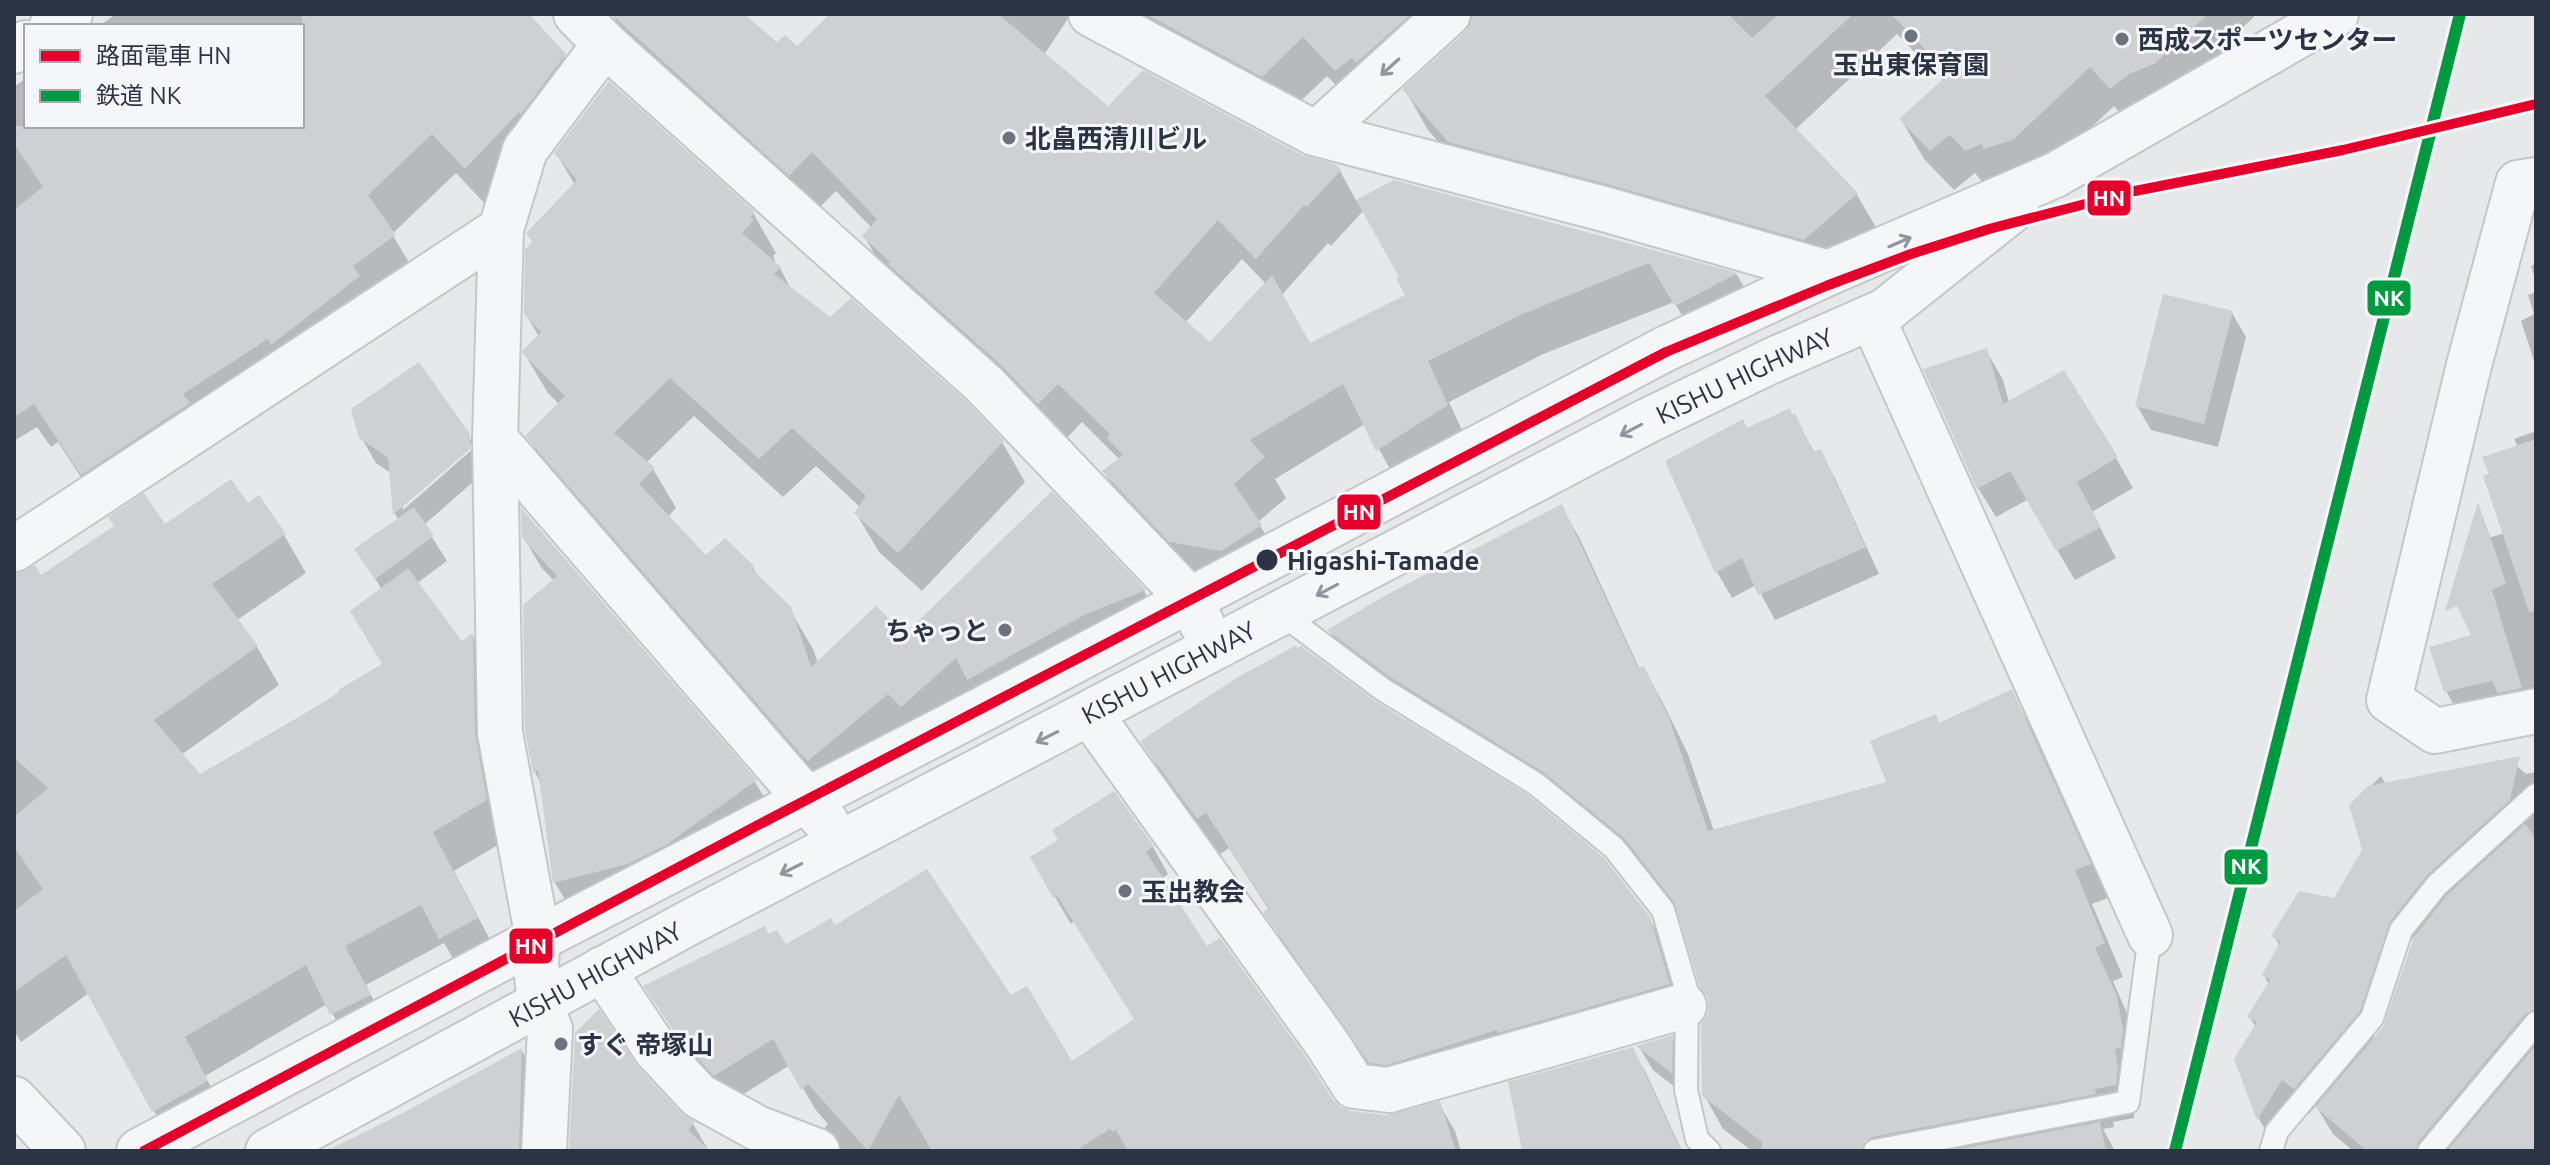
<svg xmlns="http://www.w3.org/2000/svg" width="2550" height="1165" font-family="Ubuntu,'Noto Sans JP',sans-serif">
  <style>
    .shadow { fill: #0003; fill-rule: evenodd }
    .building { fill: #ced0d3 }
    .lines { fill: none; stroke-linecap: round; stroke-linejoin: round }
    .service-casing { stroke: #c4c6c8; stroke-width: 26 }
    .minor-casing { stroke: #c4c6c8; stroke-width: 48 }
    .tertiary-casing { stroke: #c4c6c8; stroke-width: 48 }
    .service { stroke: #f5f6f7; stroke-width: 22 }
    .minor { stroke: #f5f6f7; stroke-width: 44 }
    .tertiary { stroke: #f5f6f7; stroke-width: 44 }
    .rail-1-casing { stroke: #f4f6f9; stroke-width: 18 }
    .rail-1 { stroke: #009a41; stroke-width: 12 }
    .tram-1-casing { stroke: #f4f6f9; stroke-width: 16 }
    .tram-1 { stroke: #e4002b; stroke-width: 10 }
    .oneway { stroke: #90959e }
    .poi-dot { fill: #6c737f; stroke: #f4f6f9; stroke-width: 3 }
    .stop-dot { fill: #2b3445; stroke: #f4f6f9; stroke-width: 3 }
    .labels { text-anchor: middle; dominant-baseline: central; stroke-width: 6; stroke-linejoin: round; paint-order: stroke }
    .poi-label { font-size: 26px; font-weight: bold; fill: #2b3445; stroke: #f4f6f9; text-anchor: start }
    .street-label { font-size: 26px; fill: #2b3445; stroke: #f4f6f9 }
    .stop-label { font-size: 26px; font-weight: bold; fill: #2b3445; stroke: #f4f6f9; text-anchor: start }
    .line-badge { stroke: #f4f6f9; stroke-width: 3 }
    .badge-label { font-size: 22px; text-anchor: middle; font-weight: bold; fill: #fff }
  </style>
  <rect width="100%" height="100%" fill="#e6e8ea"/>
  <g class="shadow">
    <polygon points="116,14 513,14 564,56 587,96 489,208 456,173 392,234 417,276 105,514 58,442 51,447 37,427 14,441 14,87 26,78 26,126 302,126 302,26 99,26"/>
    <path d="M612 14H741L936 180 831 14H1071L1044 55 1108 109 1301 157 1340 171 1357 202 1394 182 1737 275 1760 314 1700 345 1674 302 1541 355 1449 402 1469 445 1401 489 1365 424 1275 479 1286 498 1258 522 1284 566 1194 581 1127 511 1104 472 1120 460 1082 422 1062 443 887 276 864 236 872 228 836 191 813 214 635 53ZM1364 210 1401 277 1408 295 1310 345 1281 296 1328 243 1331 246ZM1242 259 1266 284 1210 345 1185 323Z"/>
    <polygon points="1131,14 2257,14 2237,33 2234,51 2134,128 2114,106 2036,179 1989,190 1975,173 1954,190 1924,159 1901,119 1944,82 1897,34 1795,130 1857,195 1880,234 1827,279 1473,182 1428,130 1405,90 1470,27 1454,35 1359,109 1327,76 1285,116"/>
    <polygon points="556,153 753,213 776,253 773,256 775,261 773,263 780,268 792,291 1002,442 1025,482 922,591 879,552 856,513 860,507 816,466 783,497 694,416 646,463 653,469 676,508 668,517 706,558 753,568 760,580 789,608 813,649 818,663 905,637 1052,494 1144,591 1167,630 832,799 550,476 528,436 560,405 548,393 524,353 539,337 526,314 575,185"/>
    <polygon points="2536,264 2536,281 2531,266"/>
    <polygon points="2536,292 2536,367 2521,321 2534,314 2528,295"/>
    <polygon points="2232,313 2246,337 2218,447 2151,430 2137,406"/>
    <polygon points="1986,350 2003,380 2009,402 2116,458 2133,488 2092,512 2116,558 2075,580 2027,500 1996,517 1978,488"/>
    <polygon points="1795,416 1815,454 1820,451 1835,478 1879,574 1775,620 1756,585 1732,598 1717,572 1668,462 1747,430"/>
    <polygon points="2536,431 2536,716 2468,730 2446,691 2474,636 2467,544 2505,533 2518,447 2514,439"/>
    <polygon points="468,435 473,443 403,504 403,510 475,447 483,473 424,525 447,561 417,583 462,643 473,636 494,674 508,839 454,871 499,957 463,976 444,943 366,985 391,1034 354,1052 327,1004 205,1076 229,1120 175,1149 89,993 21,1042 14,1031 14,579 41,578 165,526 248,506 284,535 306,573 237,620 257,647 279,685 181,755 200,777 384,666 382,590 357,549 399,520 395,514 391,473 376,463 361,437"/>
    <polygon points="1561,506 1580,539 1640,670 1643,668 1662,701 1688,754 1714,831 1889,783 1939,725 2011,692 2030,725 2108,898 2092,904 2123,977 2113,981 2135,1032 2134,1118 2113,1122 2114,1127 2103,1129 2115,1151 1873,1151 1862,1131 1859,1133 1869,1151 1752,1151 1723,1129 1704,1095 1710,1000 1681,916 1646,873 1349,664 1330,631"/>
    <polygon points="523,513 755,782 772,810 572,911 555,883 542,786 535,772 527,730 554,581 541,567 524,538"/>
    <polygon points="1143,742 1649,918 1670,955 1689,1020 1392,1098 1286,948 1266,912 1269,910 1229,848 1219,855 1164,778"/>
    <path d="M2516 765 2526 774 2536 772V1151H2353L2333 1134 2316 1106 2309 1114 2298 1104 2273 1143 2259 1119 2237 1059 2256 1028 2250 1017 2269 985 2264 975 2280 947 2274 936 2335 900 2364 850 2351 805 2381 776 2392 795ZM2416 934 2385 1028 2372 1042 2402 952Z"/>
    <polygon points="1114,794 1153,847 1168,874 1161,879 1206,949 1339,1108 1351,1113 1387,1117 1439,1104 1455,1131 1461,1151 839,1151 825,1127 828,1124 815,1109 790,1065 731,1102 694,1062 646,986 769,937 786,947 835,928 1010,998 1071,1064 1136,1020 1074,922 1071,924 1032,858 1060,841"/>
    <polygon points="1672,1038 1686,1062 1685,1095 1653,1070 1639,1047"/>
    <polygon points="1632,1049 1646,1073 1682,1151 1627,1151"/>
    <polygon points="522,1051 537,1077 534,1151 340,1151"/>
    <polygon points="636,1068 679,1115 693,1124 709,1151 571,1151"/>
  </g>
  <g class="building">
    <polygon points="302,14 529,14 566,54 521,114 519,112 465,169 432,134 368,195 396,235 353,266 360,276 271,345 268,339 183,394 190,403 81,475 34,404 14,417 14,210 43,187 14,144 14,126 302,126"/>
    <polygon points="611,14 744,14 777,42 785,35 797,46 830,14 998,14 1108,106 1143,70 1302,155 1335,164 1341,170 1307,207 1304,205 1256,259 1218,220 1154,293 1210,342 1272,275 1310,343 1405,295 1396,278 1399,277 1356,200 1394,180 1738,273 1675,306 1649,263 1518,316 1428,361 1448,405 1376,451 1343,384 1250,440 1265,457 1234,484 1262,525 1221,551 1169,542 1102,471 1123,455 1107,438 1110,434 1058,384 1038,404 1002,366 888,264 890,262 862,236 877,219 812,152 789,176"/>
    <polygon points="1146,14 1411,14 1356,63 1352,58 1335,71 1303,37 1262,77"/>
    <polygon points="1472,14 1728,14 1752,38 1779,14 1853,14 1765,96 1858,193 1804,240 1610,185 1448,142 1402,89 1465,32 1471,22"/>
    <polygon points="1891,14 2208,14 2154,64 2129,74 2110,89 2090,67 2013,140 1983,149 1982,144 1965,151 1950,135 1930,151 1899,119 1949,74"/>
    <polygon points="609,81 755,212 750,217 754,220 742,233 781,267 774,274 830,317 851,298 968,403 1004,441 898,553 854,513 866,496 792,428 759,459 670,378 614,433 655,468 639,484 706,555 725,538 754,566 752,569 791,607 811,667 876,606 905,634 1052,491 1146,590 1086,614 967,680 956,658 901,707 888,694 808,761 799,752 525,436 565,396 522,353 523,350 541,332 524,314 525,249 532,242 526,233 577,180 554,153"/>
    <polygon points="2163,294 2233,311 2204,424 2135,406"/>
    <polygon points="1987,348 2003,404 2064,370 2118,457 2077,482 2101,527 2056,551 2010,471 1977,489 1923,369"/>
    <polygon points="419,362 470,434 470,449 393,515 388,458 359,438 351,409"/>
    <polygon points="1790,408 1792,415 1795,413 1813,452 1821,449 1866,547 1758,595 1742,558 1715,573 1665,461 1743,419 1747,428"/>
    <polygon points="2536,439 2536,611 2529,612 2483,476 2489,474 2482,457"/>
    <polygon points="231,479 248,503 259,495 286,534 212,584 258,646 154,720 200,774 311,710 339,692 338,690 382,664 350,611 408,568 462,641 473,633 475,734 487,800 433,832 478,918 439,939 421,905 345,946 371,995 330,1015 306,965 185,1037 208,1081 152,1112 66,955 14,992 14,911 43,889 14,847 14,817 48,788 14,758 14,574 35,565 41,575 114,526 108,517 144,493 165,524"/>
    <polygon points="2478,502 2506,583 2492,590 2522,688 2498,693 2492,681 2444,692 2429,647 2471,635 2457,606 2445,611"/>
    <polygon points="1562,504 1638,668 1644,666 1669,718 1708,831 1886,782 1870,741 1936,714 1939,723 2012,689 2091,864 2075,870 2105,943 2095,948 2117,996 2123,1030 2121,1048 2115,1049 2118,1068 2116,1085 2095,1089 2096,1094 1872,1137 1865,1141 1861,1151 1762,1151 1762,1142 1702,1096 1701,1024 1708,1013 1708,998 1700,987 1674,902 1625,839 1543,772 1390,677 1327,630 1386,595"/>
    <polygon points="414,507 434,536 375,579 354,549"/>
    <polygon points="521,508 757,780 666,845 628,864 553,883 538,770 533,773 525,730 523,605 557,576 522,538"/>
    <polygon points="1295,646 1298,648 1301,646 1375,701 1528,795 1604,858 1650,917 1670,984 1498,1033 1497,1030 1387,1065 1369,1063 1263,912 1269,908 1206,813 1197,819 1140,741 1238,677"/>
    <polygon points="2520,756 2510,800 2427,875 2390,922 2360,1011 2294,1089 2282,1080 2257,1120 2234,1059 2257,1022 2247,1017 2270,980 2262,975 2280,942 2271,936 2299,891 2334,898 2362,850 2349,805 2368,786"/>
    <polygon points="1114,791 1154,846 1146,852 1207,946 1220,938 1307,1059 1333,1100 1341,1107 1351,1111 1386,1115 1440,1101 1456,1151 1128,1151 1116,1130 1112,1132 1110,1129 1075,1151 932,1151 899,1095 868,1151 808,1084 801,1090 773,1039 714,1076 676,1034 643,986 765,926 769,934 777,930 786,944 831,918 835,925 927,869 1011,995 1027,986 1072,1061 1134,1019 1057,896 1053,898 1030,857 1058,840 1052,830"/>
    <polygon points="2525,824 2536,838 2536,1009 2525,1014 2418,1142 2415,1151 2367,1151 2315,1107 2383,1027 2414,937 2447,895"/>
    <polygon points="599,1009 638,1067 681,1113 695,1122 688,1130 710,1151 569,1151 575,1033"/>
    <polygon points="1673,1035 1672,1073 1636,1046"/>
    <polygon points="2536,1045 2536,1151 2447,1151"/>
    <polygon points="1633,1047 1681,1151 1522,1151 1508,1082"/>
    <polygon points="522,1048 519,1151 326,1151 401,1114"/>
    <polygon points="2100,1122 2106,1151 1949,1151"/>
  </g>
  <g class="lines">
    <g class="service-casing">
      <g id="service">
        <polyline points="1282,614 1382,689 1536,784 1614,848 1663,910 1687,992 1686,1090 1697,1139 1709,1151"/>
        <polyline points="1875,1151 2128,1102 2150,935"/>
        <polyline points="2271,1151 2277,1131 2372,1018 2401,930 2437,885 2536,795"/>
        <polyline points="2429,1151 2536,1023"/>
      </g>
    </g>
    <g class="minor-casing">
      <g id="minor">
        <polyline points="576,14 605,44 985,385 1191,601 1202,624"/>
        <polyline points="1091,14 1314,133 1604,209 1828,273"/>
        <polyline points="52,26 70,14"/>
        <polyline points="14,51 26,43"/>
        <polyline points="1317,133 1448,14"/>
        <polyline points="1872,317 2150,935"/>
        <polyline points="495,439 826,822"/>
        <polyline points="14,549 501,229"/>
        <polyline points="1090,714 1328,1045 1354,1086 1389,1090 1684,1006"/>
        <polyline points="602,969 656,1050 699,1096 757,1128 817,1151"/>
        <polyline points="14,1099 63,1151"/>
        <polyline points="139,1151 538,939 983,709 1665,349 1828,273 2055,175"/>
        <path id="s1" d="M268 1151 692 921 1647 421 1771 361 1885 311 2016 207"/>
        <polyline points="544,1151 550,1029 540,1005 536,965 538,939 500,733 495,439 501,229 525,150 605,44"/>
      </g>
    </g>
    <g class="tertiary-casing">
      <g id="tertiary">
        <polyline points="2055,175 2336,14"/>
        <polyline points="2536,180 2518,183 2469,365 2389,700 2435,731 2536,711"/>
      </g>
    </g>
    <use href="#service" class="service"/>
    <use href="#minor" class="minor"/>
    <use href="#tertiary" class="tertiary"/>
    <g class="rail-1-casing">
      <polyline id="rail-1" points="2175,1151 2460,14"/>
    </g>
    <use href="#rail-1" class="rail-1"/>
    <g class="tram-1-casing">
      <polyline id="tram-1" points="144,1151 762,823 1666,352 1826,286 1911,254 1989,229 2135,191 2343,150 2536,104"/>
    </g>
    <use href="#tram-1" class="tram-1"/>
  </g>
  <defs><path id="oneway-shaft" d="M-6 0H5M1.5-3L5.5 0L1.5 3" fill="none" stroke-width="1.6" stroke-linecap="round" stroke-linejoin="round" transform="scale(2)"/></defs>
  <g class="oneway">
    <use href="#oneway-shaft" transform="translate(1390 67) rotate(138)"/>
    <use href="#oneway-shaft" transform="translate(1900 242) rotate(-23)"/>
    <use href="#oneway-shaft" transform="translate(1631 430) rotate(152)"/>
    <use href="#oneway-shaft" transform="translate(1327 590) rotate(152)"/>
    <use href="#oneway-shaft" transform="translate(1047 737) rotate(153)"/>
    <use href="#oneway-shaft" transform="translate(791 869) rotate(153)"/>
  </g>
  <g class="poi-dot">
    <circle cx="1911" cy="36" r="8"/>
    <circle cx="2122" cy="39" r="8"/>
    <circle cx="1009" cy="138" r="8"/>
    <circle cx="1005" cy="630" r="8"/>
    <circle cx="1125" cy="891" r="8"/>
    <circle cx="561" cy="1044" r="8"/>
  </g>
  <circle class="stop-dot" cx="1267" cy="560" r="12"/>
  <g class="labels">
    <g class="poi-label">
      <text x="2138" y="39">西成スポーツセンター</text>
      <text x="1911" y="64" text-anchor="middle">玉出東保育園</text>
      <text x="1025" y="138">北畠西清川ビル</text>
      <text x="989" y="630" text-anchor="end">ちゃっと</text>
      <text x="1141" y="891">玉出教会</text>
      <text x="577" y="1044">すぐ 帝塚山</text>
    </g>
    <g class="street-label">
      <text stroke="none"><textPath href="#s1" startOffset="1668">KISHU HIGHWAY</textPath></text>
      <text stroke="none"><textPath href="#s1" startOffset="1020">KISHU HIGHWAY</textPath></text>
      <text stroke="none"><textPath href="#s1" startOffset="372">KISHU HIGHWAY</textPath></text>
    </g>
    <g class="stop-label">
      <text x="1287" y="560">Higashi-Tamade</text>
    </g>
  </g>
  <g class="line-badge">
    <rect x="2086" y="179" width="46" height="38" rx="8" fill="#e4002b"/>
    <rect x="2366" y="279" width="46" height="38" rx="8" fill="#009a41"/>
    <rect x="1336" y="493" width="46" height="38" rx="8" fill="#e4002b"/>
    <rect x="2223" y="848" width="46" height="38" rx="8" fill="#009a41"/>
    <rect x="508" y="927" width="46" height="38" rx="8" fill="#e4002b"/>
  </g>
  <g class="badge-label">
    <text x="2109" y="206">HN</text>
    <text x="2389" y="306">NK</text>
    <text x="1359" y="520">HN</text>
    <text x="2246" y="874">NK</text>
    <text x="531" y="954">HN</text>
  </g>
  <rect width="2550" height="1165" fill="none" stroke="#2b3445" stroke-width="32"/>
  <rect x="24" y="24" width="280" height="104" fill="#f4f6f9" stroke="#a4a8b1" stroke-width="2"/>
  <rect x="40" y="50" width="40" height="12" fill="#e4002b" stroke="#a4a8b1" stroke-width="2"/>
  <text x="96" y="64" font-size="24" fill="#2b3445">路面電車 HN</text>
  <rect x="40" y="90" width="40" height="12" fill="#009a41" stroke="#a4a8b1" stroke-width="2"/>
  <text x="96" y="104" font-size="24" fill="#2b3445">鉄道 NK</text>
</svg>
